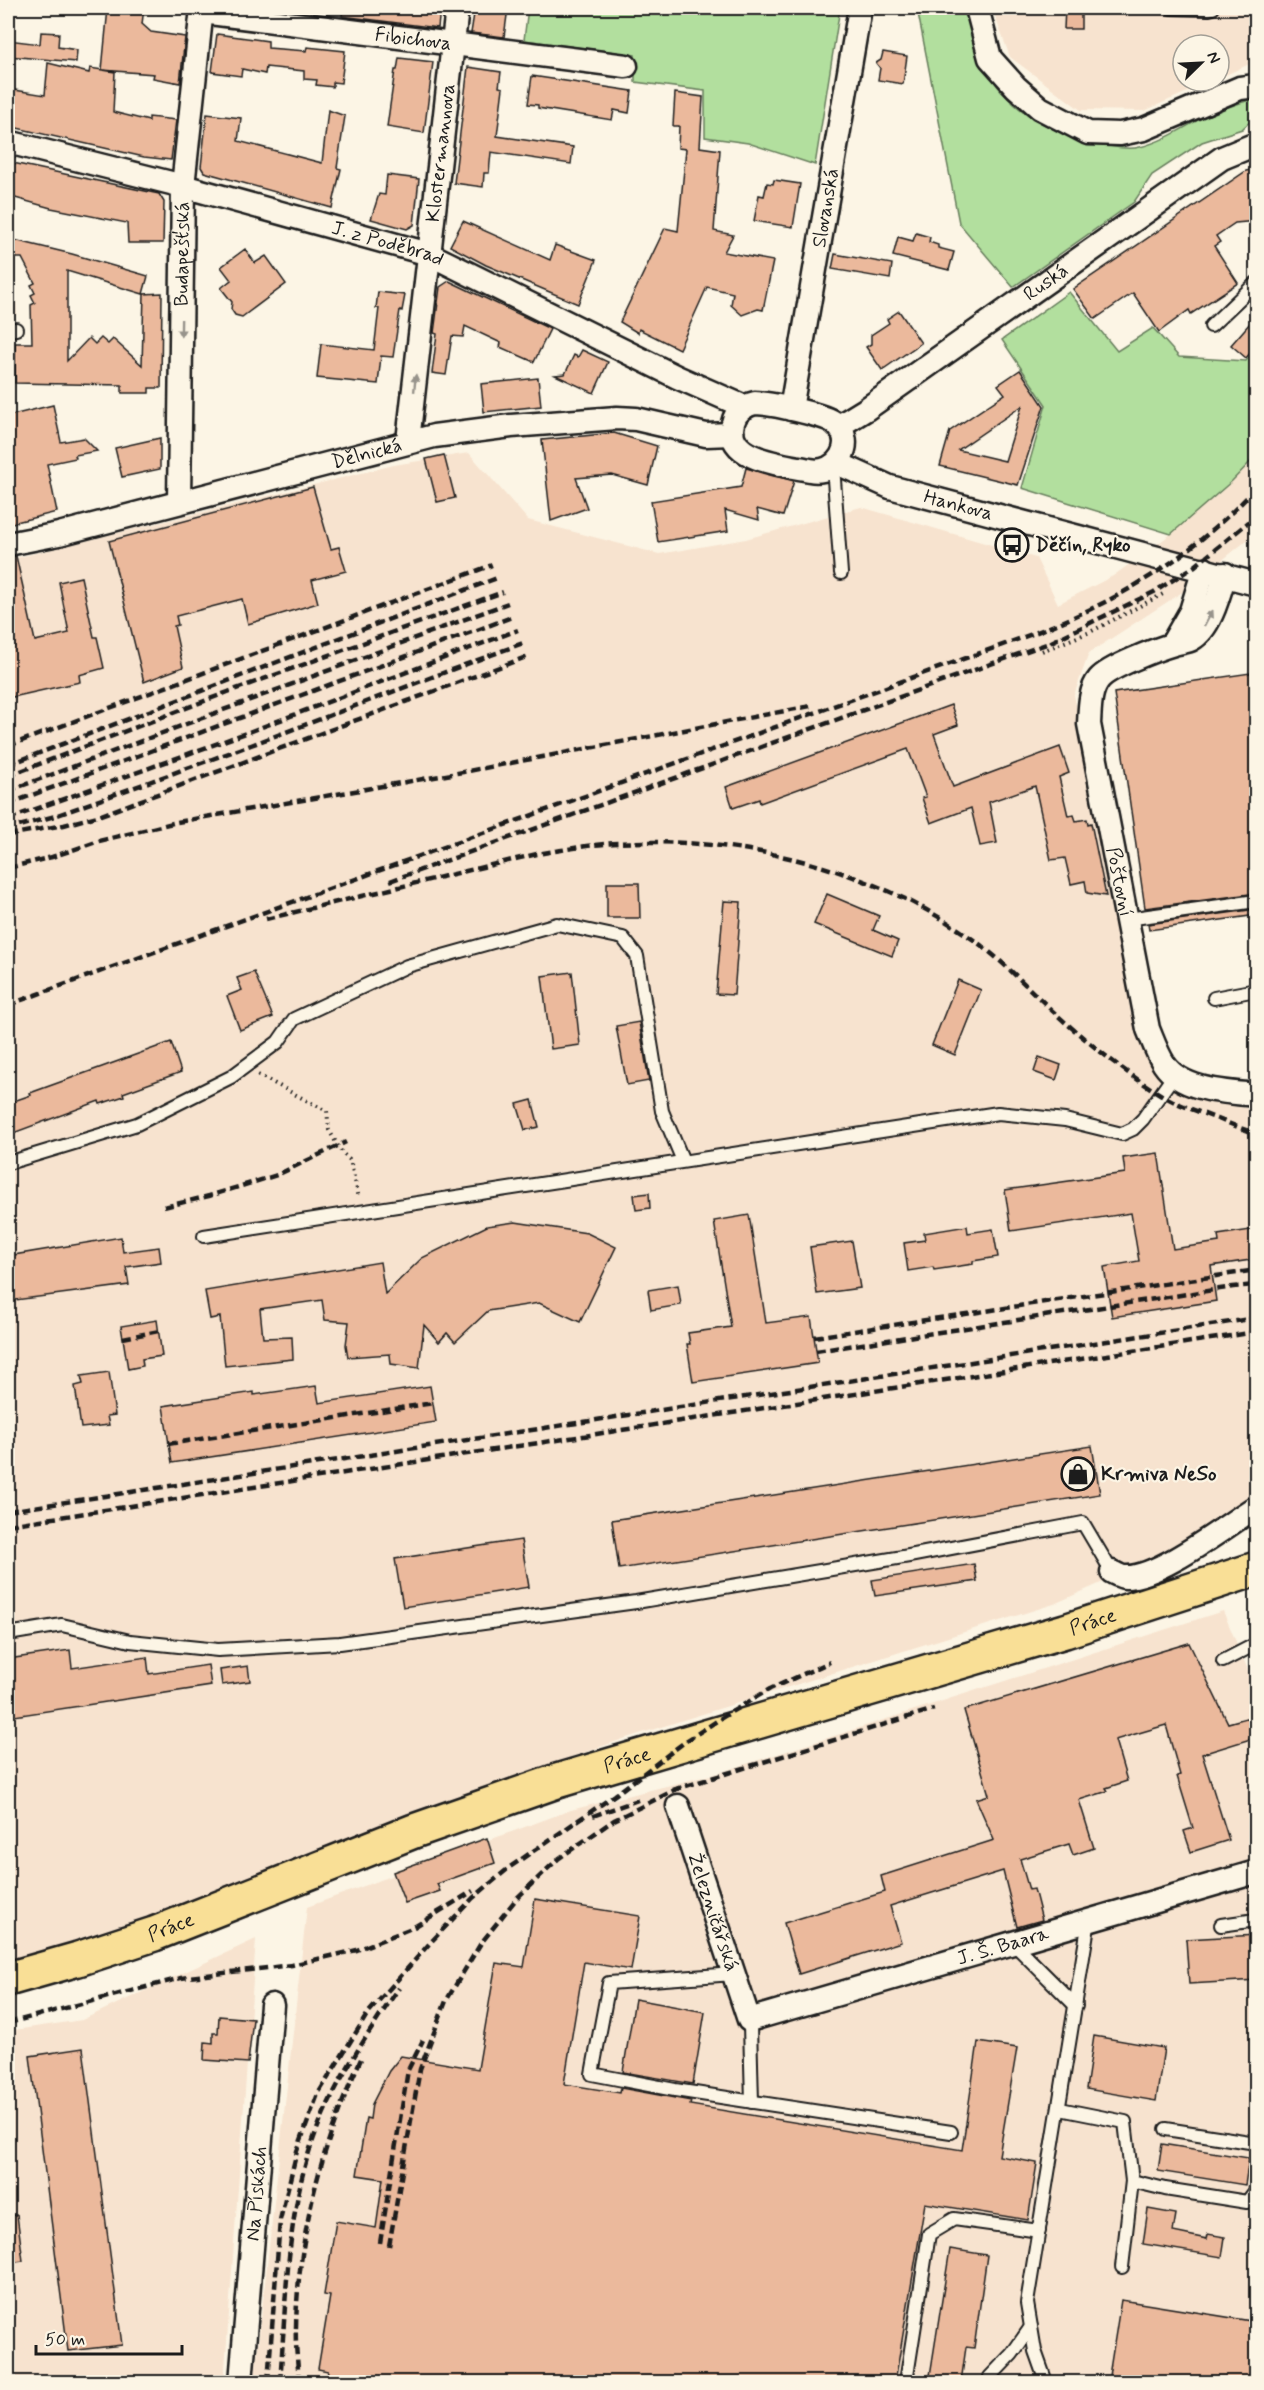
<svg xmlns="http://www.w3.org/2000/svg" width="1264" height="2390" font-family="Mynerve,sans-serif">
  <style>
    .built { fill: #f7e3cf }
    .green { fill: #b2df9e; stroke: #677e5d; stroke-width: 1.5 }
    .building { fill: #ebb99c; stroke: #1c1c1c; stroke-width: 1.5; fill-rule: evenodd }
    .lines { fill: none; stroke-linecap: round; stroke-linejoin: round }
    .service-casing { stroke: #1c1c1c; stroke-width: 16 }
    .minor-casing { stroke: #1c1c1c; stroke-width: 27 }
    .primary-casing { stroke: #1c1c1c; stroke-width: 38 }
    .path { stroke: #1c1c1c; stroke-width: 4; stroke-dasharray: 1.5 4.5; stroke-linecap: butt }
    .service { stroke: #fcf5e5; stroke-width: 12 }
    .minor { stroke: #fcf5e5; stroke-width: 22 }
    .primary { stroke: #f9df96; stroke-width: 33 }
    .rail { stroke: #1c1c1c; stroke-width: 4.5; stroke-dasharray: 9 4.5; stroke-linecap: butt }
    .oneway { fill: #97938b }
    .labels { text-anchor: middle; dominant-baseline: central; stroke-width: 4.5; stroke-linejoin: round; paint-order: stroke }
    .street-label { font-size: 20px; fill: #1c1c1c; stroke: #fcf5e5 }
    .poi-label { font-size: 20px; font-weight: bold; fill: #1c1c1c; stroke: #fcf5e5; text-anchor: start }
  </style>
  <rect width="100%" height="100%" fill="#fcf5e5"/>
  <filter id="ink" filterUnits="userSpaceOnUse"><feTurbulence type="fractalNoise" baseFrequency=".0167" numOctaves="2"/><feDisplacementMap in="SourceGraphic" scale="12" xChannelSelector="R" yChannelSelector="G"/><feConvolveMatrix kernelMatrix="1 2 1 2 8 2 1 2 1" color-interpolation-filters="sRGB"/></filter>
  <g filter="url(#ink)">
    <g class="built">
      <polygon points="992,8 1256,8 1256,61 1219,78 1219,45 1183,45 1183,81 1212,81 1144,111 1081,110 1010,57"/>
      <polygon points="8,233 11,234 17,314 8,320"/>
      <polygon points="469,453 528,520 659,554 746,539 861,507 1036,558 1058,604 1113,576 1171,534 1232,481 1256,456 1256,533 1184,591 1089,653 1074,695 1143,1039 1161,1076 1217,1103 1256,1110 1256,1495 1166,1554 1054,1604 626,1738 412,1813 123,1932 8,1964 8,560 394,465"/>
      <polygon points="1223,1611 1256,1689 1256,1805 1250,1807 1256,1832 1256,2382 254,2382 307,1907 571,1810 718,1773"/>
      <polygon points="256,1939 224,2382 8,2382 8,2031 82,2020"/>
    </g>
    <g class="green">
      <polygon points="528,8 840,8 815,165 748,143 705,137 705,91 635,82 635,55 524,40"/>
      <path d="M917 8H967C978 80 1015 121 1086 140 1099 144 1126 151 1140 147 1165 141 1186 126 1209 114 1223 108 1238 104 1252 99H1256V116L1242 129 1202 142 1152 175 1134 202 1013 287 959 223Z"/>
      <polygon points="1069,292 1117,351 1153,328 1179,357 1246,361 1256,348 1256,431 1250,439 1256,444 1256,456 1232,481 1171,534 1022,488 1046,405 1002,340"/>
    </g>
    <g class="building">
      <polygon points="108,8 144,8 142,24 151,32 185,37 180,83 153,78 154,74 102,70"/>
      <polygon points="343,8 440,8 438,28 342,16"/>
      <polygon points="475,8 508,8 504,37 471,33"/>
      <polygon points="1065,8 1081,8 1081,29 1064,29"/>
      <polygon points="41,32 59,33 58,47 77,50 76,62 8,56 8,40 40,44"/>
      <polygon points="217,34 268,41 268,48 306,51 307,47 345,51 341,83 333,82 333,87 316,85 317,80 304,79 304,71 266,67 265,74 242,69 241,76 212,72"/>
      <polygon points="883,52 907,56 903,84 878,80 880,68 876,63 881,60"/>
      <polygon points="399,58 433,62 424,133 387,127 395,70 397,70"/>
      <polygon points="48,63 89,73 90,68 115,72 113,112 149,121 149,117 176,120 171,160 144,157 8,126 8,89 45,95"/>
      <polygon points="468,67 501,72 499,87 503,88 497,136 573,147 571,164 491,152 489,173 484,173 483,187 454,183"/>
      <polygon points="532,76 632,91 629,113 614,110 612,120 538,108 538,105 528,104"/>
      <polygon points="675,93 703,97 700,147 720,150 714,231 733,235 724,252 773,261 763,310 758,309 742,315 731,305 733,293 707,287 679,349 639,329 638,333 620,322 665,228 678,231 686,149 678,148 679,126 673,126"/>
      <polygon points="328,110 345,116 337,168 341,169 332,208 204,172 201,167 207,114 241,118 238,141 322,163"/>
      <polygon points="8,162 159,194 164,202 163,243 128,243 127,223 51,208 8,196"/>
      <polygon points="1257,169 1257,221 1235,223 1216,236 1220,242 1214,246 1238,283 1191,314 1189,310 1159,332 1133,293 1095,319 1073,289 1246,171"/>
      <polygon points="387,175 419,179 414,225 407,229 371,219 379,194 385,195"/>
      <polygon points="774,180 800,184 793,227 754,221 759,195 764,196 767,183 773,184"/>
      <polygon points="463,221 550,260 555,245 596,260 578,304 486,265 450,246"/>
      <polygon points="916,233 930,237 929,242 938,245 938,248 954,252 949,270 893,256 898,237 913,241"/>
      <polygon points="14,240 72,254 148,276 143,294 67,271 67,361 89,338 95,344 101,338 108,344 113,339 142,365 144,294 162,293 161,388 149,388 149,393 122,393 122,385 15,383 15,343 32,343 31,305 35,303 31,295 35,293 31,285 35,283 22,258 14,258"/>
      <polygon points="245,249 255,263 266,256 286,284 242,317 235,315 231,309 232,302 221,288 231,280 221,267"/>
      <polygon points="835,254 892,264 890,279 832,269"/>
      <polygon points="449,281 550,329 534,362 500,347 501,343 465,326 463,337 452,336 446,375 432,373 437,334 434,333 440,287"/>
      <polygon points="378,292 405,295 402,311 400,310 393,357 381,356 378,384 317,378 321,344 374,350 379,308 376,308"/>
      <polygon points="899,311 921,343 882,370 866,347 871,344 871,335 889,323 887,319"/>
      <polygon points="1257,315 1257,345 1246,358 1231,345"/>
      <polygon points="582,350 608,362 594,393 555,375 565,374 574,355 578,357"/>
      <path d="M1020 370 1044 406 1018 485 940 466 950 431 1005 394 998 385ZM1022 406 1005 461 958 450Z"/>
      <polygon points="538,378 541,406 484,412 481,384"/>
      <polygon points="53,405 61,442 84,438 97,451 75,455 76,458 47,464 57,512 8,524 8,416"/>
      <polygon points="614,433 657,446 648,485 612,475 576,478 587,508 551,521 542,440"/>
      <polygon points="160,438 160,469 122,477 115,448"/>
      <polygon points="444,455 455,498 437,502 426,459"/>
      <polygon points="746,468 794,481 783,516 757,509 759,520 725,510 728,531 658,542 651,501 741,487"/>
      <polygon points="313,487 331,549 339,547 346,571 312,580 318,603 248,624 242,599 176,616 178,625 174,626 183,667 144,682 109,541"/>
      <polygon points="16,556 35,641 69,633 59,582 81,577 94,637 97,637 104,668 79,675 80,682 8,698 8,557"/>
      <polygon points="1257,672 1257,893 1145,908 1114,693"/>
      <polygon points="951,705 958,725 934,734 953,787 1060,747 1069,773 1059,777 1068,816 1074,815 1076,821 1087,819 1088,824 1091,823 1106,896 1087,893 1085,881 1071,884 1065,858 1051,860 1035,786 989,802 997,843 980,846 971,808 931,823 922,798 926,797 908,749 760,803 759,799 733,808 726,787"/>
      <polygon points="607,883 639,883 640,918 607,918"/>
      <polygon points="827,894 879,916 873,930 898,941 892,956 814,924"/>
      <polygon points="724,901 741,902 734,995 716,994"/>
      <polygon points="1257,909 1257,915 1149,930 1148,924"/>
      <polygon points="254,972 273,1017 240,1030 227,996 242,990 237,978"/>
      <polygon points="572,972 580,1045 551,1049 542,976"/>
      <polygon points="958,980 981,990 955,1055 932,1045"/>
      <polygon points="639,1022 649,1081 627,1085 616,1026"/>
      <polygon points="171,1042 181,1072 123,1093 124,1096 100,1104 99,1101 8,1135 8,1103 31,1095 30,1093"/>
      <polygon points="1039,1057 1061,1065 1056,1080 1034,1072"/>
      <polygon points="532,1100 539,1127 525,1130 517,1104"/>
      <polygon points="1158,1153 1173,1249 1219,1242 1218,1235 1257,1229 1257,1259 1211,1266 1216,1301 1112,1317 1104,1267 1139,1261 1131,1213 1011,1231 1005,1190 1125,1173 1123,1158"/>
      <polygon points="649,1193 650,1208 636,1210 634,1195"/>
      <polygon points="749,1215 766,1323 811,1317 818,1363 693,1382 687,1344 690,1344 688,1333 731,1327 714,1221"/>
      <polygon points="515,1222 587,1233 616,1247 580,1322 539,1303 488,1311 455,1342 447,1333 439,1342 424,1325 419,1368 391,1364 390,1354 348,1357 346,1345 349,1322 325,1320 322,1300 260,1309 263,1338 292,1337 293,1359 225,1366 220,1317 210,1319 205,1291 380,1262 385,1294 422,1258 487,1226"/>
      <polygon points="967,1226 968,1233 993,1229 998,1257 973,1261 973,1264 934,1270 933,1267 908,1271 904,1243 925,1240 924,1233"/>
      <polygon points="121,1237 123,1252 159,1247 161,1262 126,1267 129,1285 8,1301 8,1256"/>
      <polygon points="852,1241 860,1288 817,1294 810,1247"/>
      <polygon points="678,1285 681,1305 651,1310 648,1290"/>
      <polygon points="157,1320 162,1356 142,1359 143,1366 128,1369 121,1326"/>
      <polygon points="109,1372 115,1415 107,1416 109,1425 81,1428 75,1386 83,1384 81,1376"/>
      <polygon points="316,1386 319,1403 430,1386 436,1422 172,1463 163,1406 254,1392 254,1395"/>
      <polygon points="1092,1446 1100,1494 619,1569 612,1520"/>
      <polygon points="521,1540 529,1587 403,1607 395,1559"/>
      <polygon points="974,1564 977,1581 875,1596 872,1580"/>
      <polygon points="1189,1643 1228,1723 1257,1715 1257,1737 1202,1754 1229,1840 1191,1852 1184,1831 1193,1828 1177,1776 1180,1775 1166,1725 1115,1740 1127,1781 1106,1788 1108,1791 1079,1800 1094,1848 1073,1855 1069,1844 1020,1859 1029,1890 1034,1889 1042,1920 1017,1927 1003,1871 890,1906 901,1942 799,1974 784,1923 885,1892 881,1876 994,1840 976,1799 989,1795 964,1710"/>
      <polygon points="70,1650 72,1668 147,1657 149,1674 208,1665 211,1686 8,1717 8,1659"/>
      <polygon points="248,1666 250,1681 222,1685 220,1670"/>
      <polygon points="487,1838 495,1863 437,1884 440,1891 405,1903 393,1872"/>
      <polygon points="535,1899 640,1916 631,1970 584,1962 564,2084 620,2093 621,2088 691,2101 690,2105 962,2150 978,2042 1017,2048 999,2156 1037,2163 1028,2220 925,2203 895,2382 355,2382 327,2378 328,2371 318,2369 330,2296 324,2295 336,2221 376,2228 383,2179 357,2175 366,2118 370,2119 372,2104 389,2071 401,2056 478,2069 496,1963 524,1967"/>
      <polygon points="1257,1935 1257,1980 1189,1984 1186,1939"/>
      <polygon points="635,1999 705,2012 693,2084 623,2072"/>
      <polygon points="219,2016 253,2019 248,2063 204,2060 205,2042 213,2043 213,2033 218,2033"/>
      <polygon points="1094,2036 1164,2048 1156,2101 1086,2089"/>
      <polygon points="83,2048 122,2345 68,2351 30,2056"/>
      <polygon points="1162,2144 1249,2158 1245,2185 1158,2171"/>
      <polygon points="1148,2209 1176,2214 1173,2232 1207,2239 1208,2234 1225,2237 1222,2257 1143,2244"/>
      <polygon points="17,2215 23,2261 8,2263 8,2216"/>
      <polygon points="950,2249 987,2255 974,2348 966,2347 961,2382 929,2382"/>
      <polygon points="1121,2300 1257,2322 1257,2382 1108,2382"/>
    </g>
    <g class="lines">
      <g class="service-casing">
        <g id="service">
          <polyline points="1171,8 1209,9 1213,8"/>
          <polyline points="1211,326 1256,283"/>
          <polyline points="8,330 16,329"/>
          <polyline points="833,466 841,573"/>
          <polyline points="1127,919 1256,901"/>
          <polyline points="1214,998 1256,990"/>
          <polyline points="8,1163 137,1124 231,1077 278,1042 294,1019 407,966 557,924 623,938 637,956 662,1111 683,1161"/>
          <polyline points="204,1236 998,1113 1065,1120 1122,1134 1133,1129 1143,1119 1174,1075"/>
          <polyline points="8,1634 62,1625 130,1641 218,1650 340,1643 636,1602 909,1556 1083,1523 1112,1572"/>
          <polyline points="1223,1661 1256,1644"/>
          <polyline points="1221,1925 1256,1920"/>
          <polyline points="1013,1943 1076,2006"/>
          <polyline points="734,1974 609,1983 592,2074 675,2090 951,2132"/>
          <polyline points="750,2025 752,2102"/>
          <polyline points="1060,2109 1125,2122 1132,2181 1122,2267"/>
          <polyline points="1166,2129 1256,2143"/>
          <polyline points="1132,2181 1165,2189 1247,2202 1256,2190"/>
          <polyline points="906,2382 929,2234 954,2219 1039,2231"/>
          <polyline points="989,2382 990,2377 1012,2354 1031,2327"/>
          <polyline points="1046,2382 1035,2351 1027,2303 1089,1920"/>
        </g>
      </g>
      <g class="minor-casing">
        <g id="minor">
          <polyline points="977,8 990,58 1016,87 1040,108 1088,133 1120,134 1144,129 1240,88 1256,86"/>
          <path id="s1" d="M202 12 626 66"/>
          <path id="s2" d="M8 142 183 186 429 254 677 377 745 407"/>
          <path d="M755 403C768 403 826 415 835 423 858 442 837 476 810 470 785 465 724 460 733 423 735 412 745 405 755 403Z"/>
          <path id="s3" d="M791 409 860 8"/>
          <path id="s4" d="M839 426 865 410 1222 158 1256 144"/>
          <path id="s5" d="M408 441 457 8"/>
          <path id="s6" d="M837 463 890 487 1256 584"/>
          <path id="s7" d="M179 502 183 186 202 8"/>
          <path id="s8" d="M8 544 59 534 434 436 511 426 617 418 636 419 706 435 732 434"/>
          <path id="s9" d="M1225 574C1219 594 1211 628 1192 639 1187 642 1179 642 1174 644 1157 649 1109 667 1099 679 1089 691 1090 710 1089 724L1148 1029C1153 1041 1157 1053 1164 1064 1182 1091 1227 1092 1256 1095"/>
          <polyline points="1172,644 1191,611 1204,569"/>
          <path d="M1112 1572C1116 1574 1121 1577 1125 1577 1158 1579 1228 1524 1256 1507"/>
          <path id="s10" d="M678 1806 749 2020 1256 1872"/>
          <path id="s11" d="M241 2382 272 2005"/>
        </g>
      </g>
      <g class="primary-casing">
        <g id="primary">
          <path id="s12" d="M8 1979 78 1959 154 1934 414 1831 557 1781 1065 1631 1256 1569"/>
        </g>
      </g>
      <g class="path">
        <polyline points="1042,651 1090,632 1165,593"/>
        <polyline points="258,1075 327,1111 329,1130 342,1153 350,1160 359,1198"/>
      </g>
      <use href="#service" class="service"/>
      <use href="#minor" class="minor"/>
      <use href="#primary" class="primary"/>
      <g class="rail">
        <polyline points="8,746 492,565"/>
        <polyline points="8,765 497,578"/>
        <polyline points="8,776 228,692 503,592"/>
        <polyline points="8,791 508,603"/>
        <polyline points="8,804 512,617"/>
        <polyline points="8,819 246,733 518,630"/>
        <polyline points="19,826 55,816 251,745 523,643"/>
        <polyline points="8,835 64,825 101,815 529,656"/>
        <polyline points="8,868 52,857 99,841 177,822 463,772 811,706"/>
        <polyline points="390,881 1049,643 1154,592 1195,566 1256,516"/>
        <path d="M266 919 537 854C564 850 591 844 618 843 745 836 880 869 982 946 1012 969 1037 998 1066 1023 1095 1048 1127 1074 1160 1094 1178 1105 1199 1112 1218 1119 1231 1124 1243 1130 1256 1133"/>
        <path d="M8 1005 944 666C1010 642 1079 620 1139 583 1182 558 1222 524 1256 488"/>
        <polyline points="164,1207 209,1196 277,1175 346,1142"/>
        <polyline points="814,1337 1256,1270"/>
        <polyline points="123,1338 159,1331"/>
        <polyline points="816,1351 1233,1287 1256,1285"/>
        <polyline points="8,1436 15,1435"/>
        <polyline points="168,1444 433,1403"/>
        <polyline points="8,1511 1256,1318"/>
        <polyline points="8,1525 1256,1332"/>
        <polyline points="673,1790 934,1709"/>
        <polyline points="593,1816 638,1800"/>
        <polyline points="8,2023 181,1978 292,1965 357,1950 414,1927 473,1891"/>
        <polyline points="380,2243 408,2070 423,2040"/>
        <polyline points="389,2246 420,2069 446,2001 481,1943 517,1898 558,1859 614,1820 681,1787"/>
        <polyline points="268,2382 280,2220 297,2151 318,2094 368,2013 430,1943 473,1898 510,1867 615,1795 686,1741 723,1717 770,1689 830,1662"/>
        <path d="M280 2382C286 2306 286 2225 309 2152 328 2092 364 2039 399 1988"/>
        <path d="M299 2382C298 2364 295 2345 296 2327 298 2235 322 2142 361 2059"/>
      </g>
    </g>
    <defs><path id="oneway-solid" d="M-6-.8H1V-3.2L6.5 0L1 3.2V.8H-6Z" transform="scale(1.5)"/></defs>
    <g class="oneway">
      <use href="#oneway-solid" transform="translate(181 328) rotate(91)"/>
      <use href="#oneway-solid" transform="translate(415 383) rotate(-84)"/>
      <use href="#oneway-solid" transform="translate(1208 618) rotate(-63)"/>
    </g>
  </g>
  <defs>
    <g id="bus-ring" transform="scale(1.725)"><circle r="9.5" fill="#fcf5e5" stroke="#1c1c1c" stroke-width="1.5"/><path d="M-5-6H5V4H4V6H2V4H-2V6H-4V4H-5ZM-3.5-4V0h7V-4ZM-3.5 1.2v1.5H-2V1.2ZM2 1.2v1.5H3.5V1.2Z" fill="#1c1c1c"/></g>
    <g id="shop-ring" transform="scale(1.725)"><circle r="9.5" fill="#fcf5e5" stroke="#1c1c1c" stroke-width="1.5"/><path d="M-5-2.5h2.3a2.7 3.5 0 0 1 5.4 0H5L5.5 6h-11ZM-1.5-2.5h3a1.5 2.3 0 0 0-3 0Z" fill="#1c1c1c"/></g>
  </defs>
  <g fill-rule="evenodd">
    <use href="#bus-ring" x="1012" y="545"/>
    <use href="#shop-ring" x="1078" y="1474"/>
  </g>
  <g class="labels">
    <g class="street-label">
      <text stroke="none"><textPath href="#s1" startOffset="213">Fibichova</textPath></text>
      <text stroke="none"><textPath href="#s5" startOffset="290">Klostermannova</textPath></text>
      <text stroke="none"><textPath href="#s3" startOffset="204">Slovanská</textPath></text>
      <text stroke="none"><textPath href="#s2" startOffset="393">J. z Poděbrad</textPath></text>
      <text stroke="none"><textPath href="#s7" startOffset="248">Budapešťská</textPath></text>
      <text stroke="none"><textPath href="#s4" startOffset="252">Ruská</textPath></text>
      <text stroke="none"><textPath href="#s8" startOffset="370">Dělnická</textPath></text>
      <text stroke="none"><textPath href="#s6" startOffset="129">Hankova</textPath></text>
      <text stroke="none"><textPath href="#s9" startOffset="384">Poštovní</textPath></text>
      <text stroke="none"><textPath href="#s12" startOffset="1143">Práce</textPath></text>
      <text stroke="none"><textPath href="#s12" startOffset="657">Práce</textPath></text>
      <text stroke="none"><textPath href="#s10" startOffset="112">Železničářská</textPath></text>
      <text stroke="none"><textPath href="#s12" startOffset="171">Práce</textPath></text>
      <text stroke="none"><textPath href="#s10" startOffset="490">J. Š. Baara</textPath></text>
      <text stroke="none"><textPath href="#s11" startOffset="189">Na Pískách</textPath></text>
    </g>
    <g class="poi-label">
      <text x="1035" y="545">Děčín, Ryko</text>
      <text x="1101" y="1474">Krmiva NeSo</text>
    </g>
  </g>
  <rect width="1264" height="2390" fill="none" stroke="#fcf5e5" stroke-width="30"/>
  <rect x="15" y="15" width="1234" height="2360" fill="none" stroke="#1c1c1c" stroke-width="2" filter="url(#ink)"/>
  <g transform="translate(1201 63) rotate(66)"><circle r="28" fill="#fcf5e5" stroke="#a29e95" stroke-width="1.5"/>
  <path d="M0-4.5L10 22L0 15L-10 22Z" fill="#1c1c1c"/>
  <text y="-9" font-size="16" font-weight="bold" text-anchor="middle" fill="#1c1c1c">N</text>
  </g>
  <path d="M36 2345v9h146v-9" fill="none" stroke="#1c1c1c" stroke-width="3"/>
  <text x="45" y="2345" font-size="18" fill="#1c1c1c" stroke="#fcf5e5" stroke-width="4.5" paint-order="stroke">50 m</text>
</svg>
